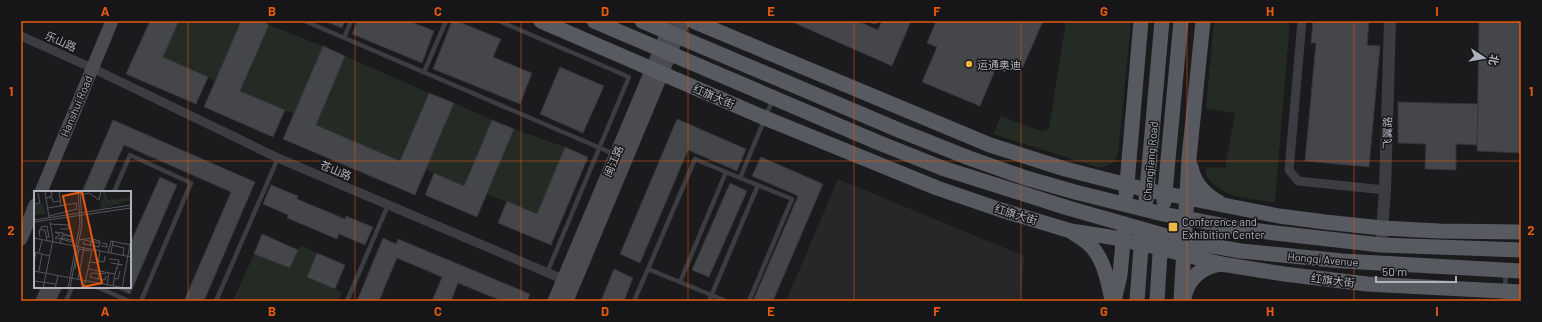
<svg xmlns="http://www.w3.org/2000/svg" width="1542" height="322" font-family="Barlow,'Noto Sans SC',sans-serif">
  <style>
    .built { fill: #27272a }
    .green { fill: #232b24 }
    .building { fill: #45464a; stroke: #353539 }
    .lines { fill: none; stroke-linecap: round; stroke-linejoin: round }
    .service { stroke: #3c3d42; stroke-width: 4.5 }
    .minor { stroke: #3c3d42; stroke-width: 9 }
    .tertiary { stroke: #3c3d42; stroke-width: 12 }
    .secondary { stroke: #4a4c52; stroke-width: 13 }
    .primary { stroke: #585a61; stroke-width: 15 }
    .grid { fill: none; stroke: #e8590c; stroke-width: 1; stroke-opacity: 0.55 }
    .poi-dot { fill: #ebb844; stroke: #161618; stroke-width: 1.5 }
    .labels { text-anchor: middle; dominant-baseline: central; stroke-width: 3; stroke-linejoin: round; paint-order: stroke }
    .street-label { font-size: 11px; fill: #aeb2bc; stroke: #161618 }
    .poi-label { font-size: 11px; fill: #aeb2bc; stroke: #161618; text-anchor: start }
    .inset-road { fill: none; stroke: #56575d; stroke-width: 1 }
    .view { fill: #e8590c; fill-opacity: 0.15; stroke: #e8590c; stroke-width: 2 }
    .inset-edge { fill: none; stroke: #aeb2bc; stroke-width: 2 }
    .neatline { fill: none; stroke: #e8590c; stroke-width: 1.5 }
    .grid-label { font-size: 13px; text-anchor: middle; font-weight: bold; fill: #e8590c }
  </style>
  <rect width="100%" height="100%" fill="#1b1b1d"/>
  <polygon class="built" points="838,179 1024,256 1021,301 786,301"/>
  <g class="green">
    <polygon points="179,21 241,21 215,81 163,57"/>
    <path d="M1066 21H1131L1118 155C1113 164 1107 168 1097 167L993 134 1001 116 1041 131 1049 129Z"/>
    <path d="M1214 21H1290L1275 202C1252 199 1224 199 1209 179 1206 176 1206 171 1206 167L1225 168 1235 113 1206 109Z"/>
    <polygon points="269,25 323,46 294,114 240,91"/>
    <polygon points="345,56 429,93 400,161 316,125"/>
    <polygon points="454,103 492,120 464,186 426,169"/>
    <polygon points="514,129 565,147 537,214 487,194"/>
    <polygon points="302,246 317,253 307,277 342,292 338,301 233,301 254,254 290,268 298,250"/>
  </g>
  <g class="building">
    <polygon points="150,21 179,21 163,57 208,77 196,104 126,74"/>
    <polygon points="241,21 261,21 269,25 240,91 285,110 273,137 204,107"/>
    <polygon points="324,21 345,21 342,28"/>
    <polygon points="358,21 409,21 434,31 422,63 352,34"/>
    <polygon points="452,21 457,21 501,39 493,57 532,73 520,104 433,69"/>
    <polygon points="790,21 858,21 878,30 882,21 911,21 892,66"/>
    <polygon points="936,21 1043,21 1023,67 1010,61 1005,72 996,68 980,106 922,82 937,47 927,43"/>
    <polygon points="1313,21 1369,21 1367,45 1380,46 1369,167 1305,161 1316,43 1311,43"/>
    <polygon points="1479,21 1521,21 1521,153 1477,151"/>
    <polygon points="323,46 345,56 316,125 400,161 429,93 454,103 415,195 283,139"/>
    <polygon points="560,67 604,86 583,133 540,114"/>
    <polygon points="1398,102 1478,104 1477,145 1456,144 1456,170 1425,169 1426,144 1398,143"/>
    <polygon points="677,119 746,149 737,171 688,150 640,263 620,254"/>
    <polygon points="113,120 255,182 204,301 184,301 231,192 124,145 103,192 82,192"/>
    <polygon points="492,120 514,129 477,217 425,195 434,173 464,186"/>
    <polygon points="565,147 588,157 551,245 498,223 507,201 537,214"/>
    <polygon points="761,157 823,184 773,301 753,301 798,196 752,176"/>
    <polygon points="160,177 177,185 130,294 114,287 130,287 130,244"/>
    <polygon points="730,183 747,191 709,277 692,270"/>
    <polygon points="271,185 298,196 297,199 345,219 346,216 373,227 365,245 339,234 337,239 287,218 288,215 263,204"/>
    <polygon points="262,234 298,250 290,268 254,254"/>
    <polygon points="383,238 396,244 398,239 530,294 527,301 502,301 458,283 451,301 432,301 442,277 397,258 379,301 357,301"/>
    <polygon points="317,253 345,265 335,289 307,277"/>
    <polygon points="614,269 633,278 624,301 601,301"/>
    <polygon points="41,287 62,287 56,301 35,301"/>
  </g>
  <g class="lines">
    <g class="service">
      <polyline points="305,21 614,154"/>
      <polyline points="499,21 629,77 547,273"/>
      <polyline points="872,21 875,22 875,21"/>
      <polyline points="344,38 351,21"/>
      <polyline points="424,72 446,21"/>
      <polyline points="114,192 130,155 191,183 141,301"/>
      <polyline points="680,282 726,172"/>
      <polyline points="97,287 129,301"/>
      <polyline points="66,301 72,287"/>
      <polyline points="216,301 278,158"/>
      <polyline points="347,301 388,205"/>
      <polyline points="634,301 648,269"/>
      <polyline points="709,301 758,185"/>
      <polyline points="726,301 648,269 695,159 740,178"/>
      <polyline points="749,301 792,199 740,178 773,99"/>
      <polyline points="1504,301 1506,272"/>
    </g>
    <g class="minor">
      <polyline points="1302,21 1289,170 1298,181 1385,190"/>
      <polyline points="21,36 92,68 278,158 567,281"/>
    </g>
    <polyline class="tertiary" points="1381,245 1385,190 1390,21"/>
    <g class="secondary">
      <polyline points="41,192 112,21"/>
      <polyline points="21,239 35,205"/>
      <polyline points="554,301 672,21"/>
      <polyline points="567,301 684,21"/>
    </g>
    <g class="primary">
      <polyline points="541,21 765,118 937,188 1001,210 1071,231 1110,237 1160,248 1221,264 1284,274 1367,284 1521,292"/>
      <polyline points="594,21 877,142 942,168 1068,208 1184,241 1241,251 1343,261 1521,271"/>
      <polyline points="642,21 901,131 969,158 1026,178 1075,192 1163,214 1237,228 1275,233 1381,245 1521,250"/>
      <polyline points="693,21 990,145 1065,169 1147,190 1279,216 1325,222 1382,228 1439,231 1521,232"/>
      <path d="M1191 167C1194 183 1205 195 1220 203"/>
      <polyline points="1126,195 1141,21"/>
      <polyline points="1146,200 1162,21"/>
      <polyline points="1164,202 1181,21"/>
      <path d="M1072 232C1078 236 1085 240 1090 245 1104 259 1108 281 1112 300"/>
      <path d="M1184 298C1188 278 1201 267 1221 264"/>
      <polyline points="1114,301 1120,275 1124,231"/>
      <polyline points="1137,301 1142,234"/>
      <polyline points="1157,301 1161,238"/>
      <polyline points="1181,301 1189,158 1203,21"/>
    </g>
  </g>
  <path class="grid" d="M188 21V301M355 21V301M521 21V301M688 21V301M854 21V301M1021 21V301M1187 21V301M1354 21V301M21 161H1521"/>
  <g class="poi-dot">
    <circle cx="969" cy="64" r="4"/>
    <rect x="1168" y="222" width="10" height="10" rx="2"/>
  </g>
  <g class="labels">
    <g class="street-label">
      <text transform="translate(61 41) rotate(24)">乐山路</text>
      <text transform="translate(714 96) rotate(23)">红旗大街</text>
      <text transform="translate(76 106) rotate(-67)">Hanshui Road</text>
      <text transform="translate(1387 133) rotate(-89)">飞翼路</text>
      <text transform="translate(613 161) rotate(-67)">闽江路</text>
      <text transform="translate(1150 161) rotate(-85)">Changjiang Road</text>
      <text transform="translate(336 170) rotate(23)">苍山路</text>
      <text transform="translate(1016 214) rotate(17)">红旗大街</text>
      <text transform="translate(1323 259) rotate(5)">Hongqi Avenue</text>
      <text transform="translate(1333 280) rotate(7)">红旗大街</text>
    </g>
    <g class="poi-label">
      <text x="977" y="64">运通奥迪</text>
      <text x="1182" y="221">Conference and<tspan x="1182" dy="13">Exhibition Center</tspan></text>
    </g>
  </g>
  <g transform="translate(34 191)">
    <rect width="97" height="97" fill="#1b1b1d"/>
    <path d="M68 0H71L74 9 97 6V9L67 18 66 13 70 7ZM8 12 12 23 0 24V14Z" fill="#232b24"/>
    <path class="inset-road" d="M25 0 27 15M11 1 15 26M47 4 55 2 65 9 67 0M12 7 18 5 17 1 23 0M15 7H18L19 11 27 10M0 13 6 12 4 2M14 17 43 12M15 25 43 18 42 12M0 29 97 14M0 31 97 17M16 33 35 34V29M26 38H34L35 34M7 39V36L13 35 15 46H12M28 44 39 46 28 42M6 46 5 39H11L13 50M26 46 28 47 38 49V51L27 48 21 47 26 44 21 41 29 42 28 47 27 48 26 52M0 47 97 66M45 49 58 47M50 49 66 52M50 50 49 53 56 54 58 48 66 50 65 56 56 54M78 54 90 57 89 64M67 55 73 56V53L68 52M0 61 16 65M5 61 8 49M74 62 77 50 97 54M77 62 79 50M75 68 85 69 84 75M64 70 70 71 71 65M56 71 64 72 66 60M77 72 89 74M0 73 2 61M41 78 45 58 57 60M54 78 81 83 83 76H84L82 79M0 80 91 97M5 80 8 63M66 80 64 88 71 89 72 85M80 87 84 88 86 80M44 88 50 57M64 88 56 86 57 82 72 83M0 90 22 93M73 94 75 82M79 95 81 83M9 97 19 49 16 31M21 97 24 85M34 97 46 33 44 0M36 97 48 34 46 0M50 97 58 59M88 97 97 48"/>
    <path class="view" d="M48 1 68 92 49 96 29 5Z"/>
    <rect width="97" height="97" class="inset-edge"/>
  </g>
  <rect width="1542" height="322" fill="none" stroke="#161618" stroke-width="44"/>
  <g transform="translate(1484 58) rotate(102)" stroke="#161618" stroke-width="3" paint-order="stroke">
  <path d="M0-3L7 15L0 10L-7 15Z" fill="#aeb2bc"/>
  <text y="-6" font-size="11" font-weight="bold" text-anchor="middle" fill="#aeb2bc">北</text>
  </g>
  <path d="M1376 276v6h80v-6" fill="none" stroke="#aeb2bc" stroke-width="2"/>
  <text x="1382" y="276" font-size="12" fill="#aeb2bc" stroke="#161618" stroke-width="3" paint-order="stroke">50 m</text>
  <rect x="22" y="22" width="1498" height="278" class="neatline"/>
  <g class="grid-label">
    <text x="105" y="16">A</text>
    <text x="272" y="16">B</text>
    <text x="438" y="16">C</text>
    <text x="605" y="16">D</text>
    <text x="771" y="16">E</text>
    <text x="937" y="16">F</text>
    <text x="1104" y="16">G</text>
    <text x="1270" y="16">H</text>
    <text x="1437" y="16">I</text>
    <text x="11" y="96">1</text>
    <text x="1531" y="96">1</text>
    <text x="11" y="235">2</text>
    <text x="1531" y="235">2</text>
    <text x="105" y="316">A</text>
    <text x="272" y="316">B</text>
    <text x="438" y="316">C</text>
    <text x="605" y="316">D</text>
    <text x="771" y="316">E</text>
    <text x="937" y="316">F</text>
    <text x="1104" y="316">G</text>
    <text x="1270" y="316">H</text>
    <text x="1437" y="316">I</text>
  </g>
</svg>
